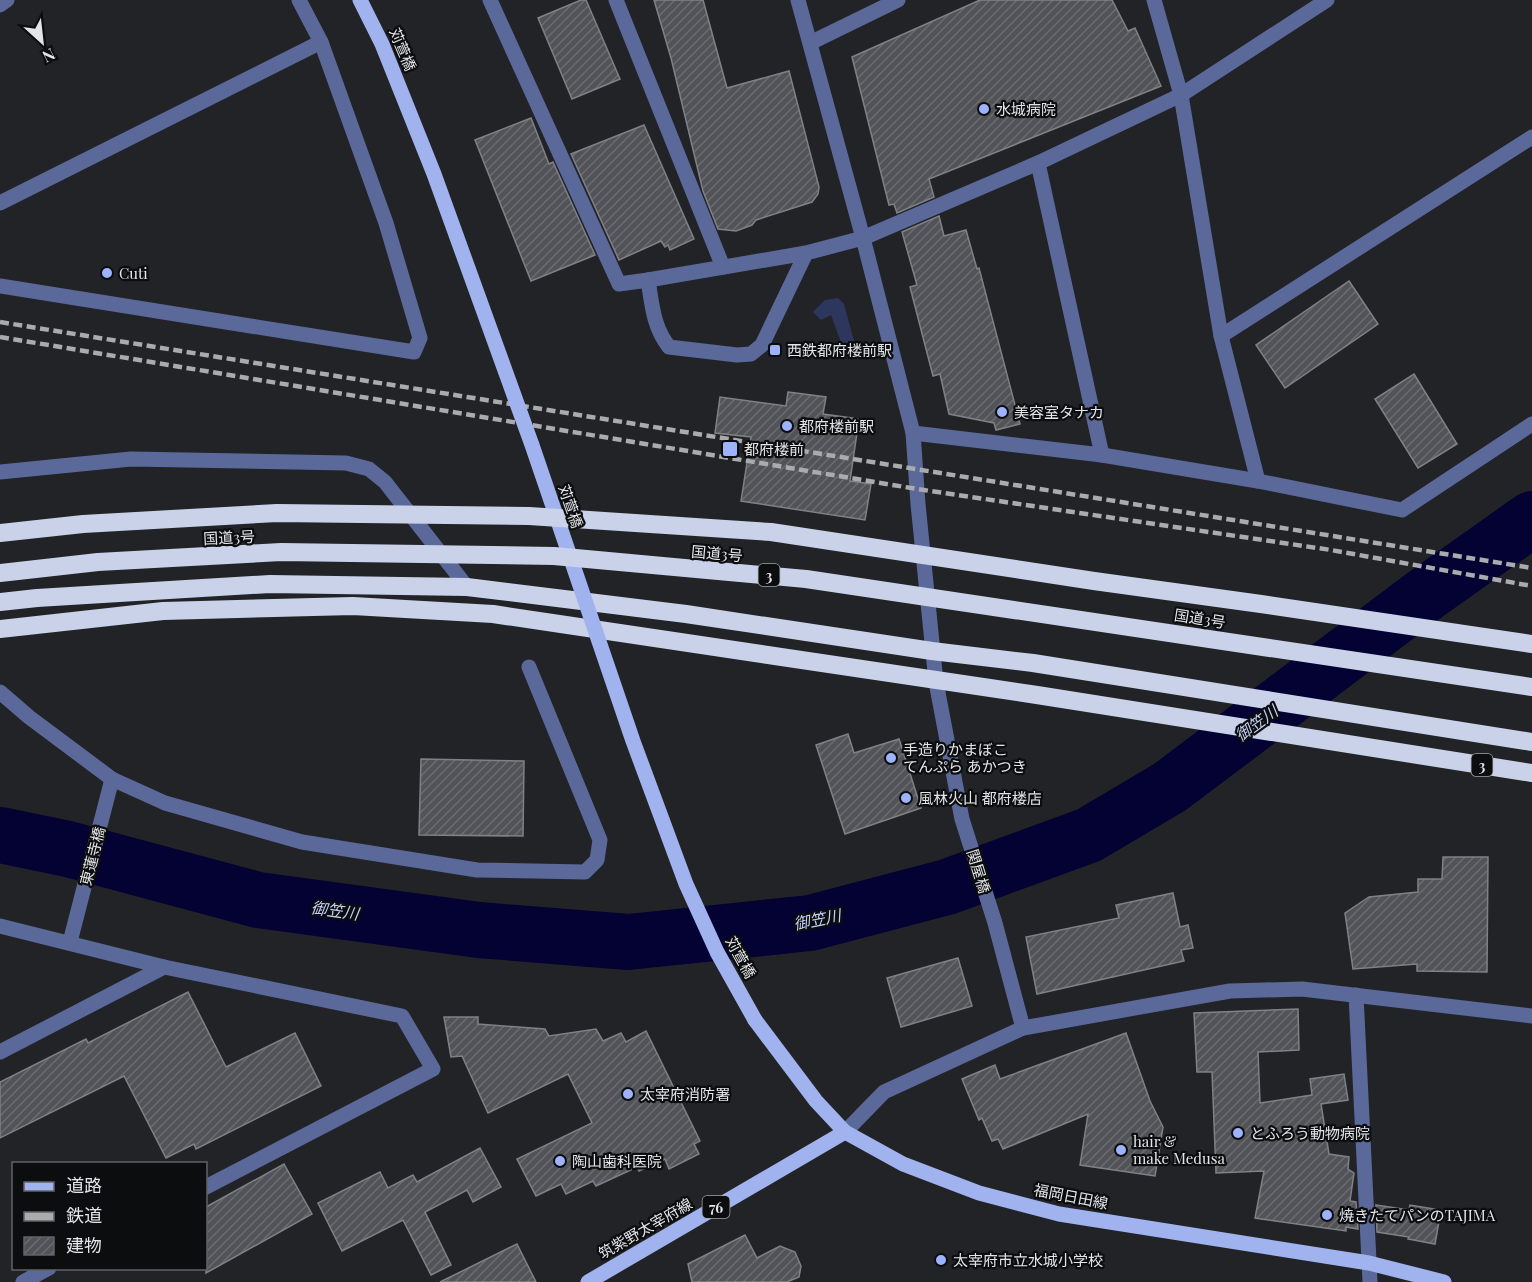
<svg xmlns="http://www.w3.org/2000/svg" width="1532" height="1282" font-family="'Playfair Display','Noto Sans JP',serif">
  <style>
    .green { fill: #2d375e }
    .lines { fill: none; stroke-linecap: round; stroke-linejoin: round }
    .river { stroke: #040232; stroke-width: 56 }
    .building { fill: url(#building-hatch); stroke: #808186; stroke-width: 1.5 }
    .minor { stroke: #5b699a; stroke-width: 15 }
    .major { stroke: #a1b3ef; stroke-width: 15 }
    .highway { stroke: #cad2ea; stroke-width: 18 }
    .rail { stroke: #aaabae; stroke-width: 4.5; stroke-dasharray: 9 4.5; stroke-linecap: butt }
    .major-bridge { stroke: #a1b3ef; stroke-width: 15 }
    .highway-bridge { stroke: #cad2ea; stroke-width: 18 }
    .poi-dot { fill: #9eb3fd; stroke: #0c0d0e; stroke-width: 2 }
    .labels { text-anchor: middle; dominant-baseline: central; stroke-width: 4.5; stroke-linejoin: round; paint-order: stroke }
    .shield { fill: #0c0d0e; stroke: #a3a4a7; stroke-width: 1.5 }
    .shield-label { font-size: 14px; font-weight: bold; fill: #e4e5e8 }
    .street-label { font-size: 15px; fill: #e4e5e8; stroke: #0c0d0e }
    .poi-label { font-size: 15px; fill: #e4e5e8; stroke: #0c0d0e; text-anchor: start }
    .water-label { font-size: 16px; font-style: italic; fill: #c3d0f8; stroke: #0c0d0e }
  </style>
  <defs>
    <pattern id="building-hatch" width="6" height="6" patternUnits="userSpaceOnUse" patternTransform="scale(1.5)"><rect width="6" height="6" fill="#525358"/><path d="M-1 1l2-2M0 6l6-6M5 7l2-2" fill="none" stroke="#6b6c70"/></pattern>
  </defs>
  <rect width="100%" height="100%" fill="#222327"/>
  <polygon class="green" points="838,298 844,304 854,341 842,345 831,315 821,320 813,312 825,300"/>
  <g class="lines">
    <polyline class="river" points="0,835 68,849 258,900 479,930 628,942 810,923 947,887 1089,835 1170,787 1422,597 1532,519"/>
  </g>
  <g class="building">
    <polygon points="581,0 586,0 620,79 572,99 538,18"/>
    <polygon points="654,0 703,0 727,88 789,71 819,187 818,194 812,202 756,220 752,225 736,231 718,229 703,191 671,58"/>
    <polygon points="980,0 1112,0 1128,31 1135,28 1161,86 929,179 934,197 897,213 894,204 889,205 852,57"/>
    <polygon points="531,118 549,164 553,162 595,255 531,281 475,140"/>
    <polygon points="644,125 694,239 670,250 668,245 665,247 661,241 619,260 571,154"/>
    <polygon points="939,216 944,236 966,230 977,269 979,268 1020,424 996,430 994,423 949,414 940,374 933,376 910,287 917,285 902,232"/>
    <polygon points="1349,281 1378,324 1285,388 1256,345"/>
    <polygon points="1414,374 1457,444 1418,468 1375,399"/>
    <polygon points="788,392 826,397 823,414 859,419 850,481 871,484 865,520 741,501 751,437 715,433 720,397 786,406"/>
    <polygon points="848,734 854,753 899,739 921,808 845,834 816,745"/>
    <polygon points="421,759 524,761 523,836 419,835"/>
    <polygon points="1443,857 1488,857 1487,972 1417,971 1417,964 1353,969 1345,913 1369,897 1418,892 1418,879 1442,879"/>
    <polygon points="1173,893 1180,927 1188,925 1193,948 1181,950 1184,961 1037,994 1026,937 1119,918 1116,905"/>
    <polygon points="958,958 972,1006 901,1027 887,978"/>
    <polygon points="188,992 226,1067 295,1033 321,1086 196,1149 194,1144 166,1158 124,1076 0,1138 0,1082 86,1039 88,1043"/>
    <polygon points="1298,1009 1299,1050 1258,1052 1260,1103 1312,1095 1310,1079 1344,1074 1348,1100 1321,1104 1329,1154 1349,1157 1348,1169 1354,1173 1350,1201 1356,1202 1358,1229 1346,1227 1346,1231 1255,1218 1264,1171 1216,1173 1212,1072 1197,1072 1194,1013"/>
    <polygon points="444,1017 478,1017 478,1024 545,1029 549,1036 596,1029 603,1041 621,1033 626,1042 646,1031 700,1141 694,1144 699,1154 669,1169 665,1159 639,1171 637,1167 596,1186 593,1181 566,1194 561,1184 536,1196 517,1159 592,1123 568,1074 488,1113 462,1056 451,1057"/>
    <polygon points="1126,1033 1150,1101 1163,1127 1155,1176 1080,1165 1088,1114 1003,1149 998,1139 992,1141 982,1118 979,1120 962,1079 995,1065 1000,1079"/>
    <polygon points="480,1148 501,1187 473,1202 467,1190 425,1212 451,1265 431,1275 403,1220 342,1251 318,1203 380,1172 388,1188 413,1175 417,1182"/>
    <polygon points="284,1164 312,1214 206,1273 206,1207"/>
    <polygon points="1376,1205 1409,1210 1410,1205 1441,1210 1435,1244 1408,1239 1409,1237 1377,1232"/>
    <polygon points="745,1235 757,1258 780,1246 795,1252 801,1266 799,1277 787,1282 692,1282 688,1264"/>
    <polygon points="517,1244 536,1282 440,1282"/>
  </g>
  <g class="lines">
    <g class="minor">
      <polyline points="490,0 619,284 648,280"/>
      <polyline points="616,0 723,267"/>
      <polyline points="798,0 863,238 913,433 918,504 936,682 962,819 995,923 1023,1028"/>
      <polyline points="1154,0 1181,95 1221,336 1258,481"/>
      <polyline points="0,5 7,0"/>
      <polyline points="810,43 898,0"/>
      <polyline points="1038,163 1102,455"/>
      <polyline points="0,203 321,42"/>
      <path d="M806 253 762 345 751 354 737 355 669 347C653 327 652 304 648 280L806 253 863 238 1038 163 1181 95 1327 0"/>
      <polyline points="0,286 414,352 420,338 386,223 321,42 299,0"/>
      <polyline points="1221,336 1532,137"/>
      <polyline points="913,433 1102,455 1258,481 1402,510 1532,424"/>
      <polyline points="0,472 131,459 346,463 369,469 385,482 467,587"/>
      <polyline points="0,692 29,717 112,779 165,803 302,842 477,870 585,872 597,860 600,840 529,667"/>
      <polyline points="0,926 164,967 402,1016 433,1069 206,1187"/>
      <polyline points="70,942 112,779"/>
      <polyline points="1356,995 1370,1282"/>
      <polyline points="0,1052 164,967"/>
      <polyline points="845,1132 884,1092 1023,1028 1230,991 1302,989 1532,1016"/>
      <polyline points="23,1282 49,1268"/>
    </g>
    <g class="major">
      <polyline points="755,1020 816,1101 845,1132 903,1164 979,1193 1059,1214 1369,1263 1444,1282"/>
      <polyline points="588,1282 845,1132"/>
    </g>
    <g class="highway">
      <polyline points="0,602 37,598 270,584 467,587 686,614 932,651 1033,663 1532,742"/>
      <polyline points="0,629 163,611 353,606 493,614 1037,695 1532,773"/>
    </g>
    <g class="rail">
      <polyline points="0,322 1532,568"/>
      <polyline points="0,337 917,489 1331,550 1532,586"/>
    </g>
    <polyline class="major-bridge" points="360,0 382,44 434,174 532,445 633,741 686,884 717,952 755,1020"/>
    <g class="highway-bridge">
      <polyline points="0,533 83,524 277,513 529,516 771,532 1094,581 1261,604 1532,644"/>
      <polyline points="0,573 98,562 281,552 554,556 806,579 1532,687"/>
    </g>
  </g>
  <g class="poi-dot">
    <circle cx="984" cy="109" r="6"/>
    <circle cx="107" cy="273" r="6"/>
    <rect x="769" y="344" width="12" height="12" rx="3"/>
    <circle cx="1002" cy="412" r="6"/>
    <circle cx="787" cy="426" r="6"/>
    <rect x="722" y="441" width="16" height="16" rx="3"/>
    <circle cx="891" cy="758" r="6"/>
    <circle cx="906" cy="798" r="6"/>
    <circle cx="628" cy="1094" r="6"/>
    <circle cx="1238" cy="1133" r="6"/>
    <circle cx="1121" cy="1150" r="6"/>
    <circle cx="560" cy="1161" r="6"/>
    <circle cx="1327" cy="1215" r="6"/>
    <circle cx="941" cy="1260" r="6"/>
  </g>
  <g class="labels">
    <g class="shield">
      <rect x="758.5" y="564" width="21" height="22" rx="4.5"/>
      <rect x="1471.5" y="754" width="21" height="22" rx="4.5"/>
      <rect x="702.5" y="1196" width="27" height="22" rx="4.5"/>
    </g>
    <g class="shield-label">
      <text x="769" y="575">3</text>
      <text x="1482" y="765">3</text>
      <text x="716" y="1207">76</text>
    </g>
    <g class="street-label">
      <text transform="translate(403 49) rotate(67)">苅萱橋</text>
      <text transform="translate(571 506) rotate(71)">苅萱橋</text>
      <text transform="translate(229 537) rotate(-3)">国道3号</text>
      <text transform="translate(717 553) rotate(5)">国道3号</text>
      <text transform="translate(1200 618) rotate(9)">国道3号</text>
      <text transform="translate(92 856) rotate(-76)">東蓮寺橋</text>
      <text transform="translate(979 871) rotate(73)">関屋橋</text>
      <text transform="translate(741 957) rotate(61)">苅萱橋</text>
      <text transform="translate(1071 1196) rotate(11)">福岡日田線</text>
      <text transform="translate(645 1228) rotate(-30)">筑紫野太宰府線</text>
    </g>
    <g class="poi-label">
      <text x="996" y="109">水城病院</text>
      <text x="119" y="273">Cuti</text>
      <text x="787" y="350">西鉄都府楼前駅</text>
      <text x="1014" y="412">美容室タナカ</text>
      <text x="799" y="426">都府楼前駅</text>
      <text x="744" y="449">都府楼前</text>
      <text x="903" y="749">手造りかまぼこ<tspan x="903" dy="17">てんぷら あかつき</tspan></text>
      <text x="918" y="798">風林火山 都府楼店</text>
      <text x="640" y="1094">太宰府消防署</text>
      <text x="1250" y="1133">とふろう動物病院</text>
      <text x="1133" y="1141">hair &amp;<tspan x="1133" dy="17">make Medusa</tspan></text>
      <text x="572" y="1161">陶山歯科医院</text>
      <text x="1339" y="1215">焼きたてパンのTAJIMA</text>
      <text x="953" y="1260">太宰府市立水城小学校</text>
    </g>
    <g class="water-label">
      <text transform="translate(1256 723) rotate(-36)">御笠川</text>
      <text transform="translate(335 910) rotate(8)">御笠川</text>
      <text transform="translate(817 919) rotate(-11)">御笠川</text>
    </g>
  </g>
  <rect x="12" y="1162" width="195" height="108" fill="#0c0d0e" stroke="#626365" stroke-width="1.5"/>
  <rect x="24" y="1182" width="30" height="9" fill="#a1b3ef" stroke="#626365" stroke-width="1.5"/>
  <text x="66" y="1192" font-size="18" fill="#e4e5e8">道路</text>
  <rect x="24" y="1212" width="30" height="9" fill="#aaabae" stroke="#626365" stroke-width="1.5"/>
  <text x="66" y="1222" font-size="18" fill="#e4e5e8">鉄道</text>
  <rect x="24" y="1237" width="30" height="18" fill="url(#building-hatch)" stroke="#626365" stroke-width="1.5"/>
  <text x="66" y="1252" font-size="18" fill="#e4e5e8">建物</text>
  <g transform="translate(42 42) rotate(153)" stroke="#0c0d0e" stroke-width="4.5" paint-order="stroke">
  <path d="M0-4.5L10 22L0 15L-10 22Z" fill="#e4e5e8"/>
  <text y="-9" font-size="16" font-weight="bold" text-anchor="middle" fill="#e4e5e8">N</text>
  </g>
</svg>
